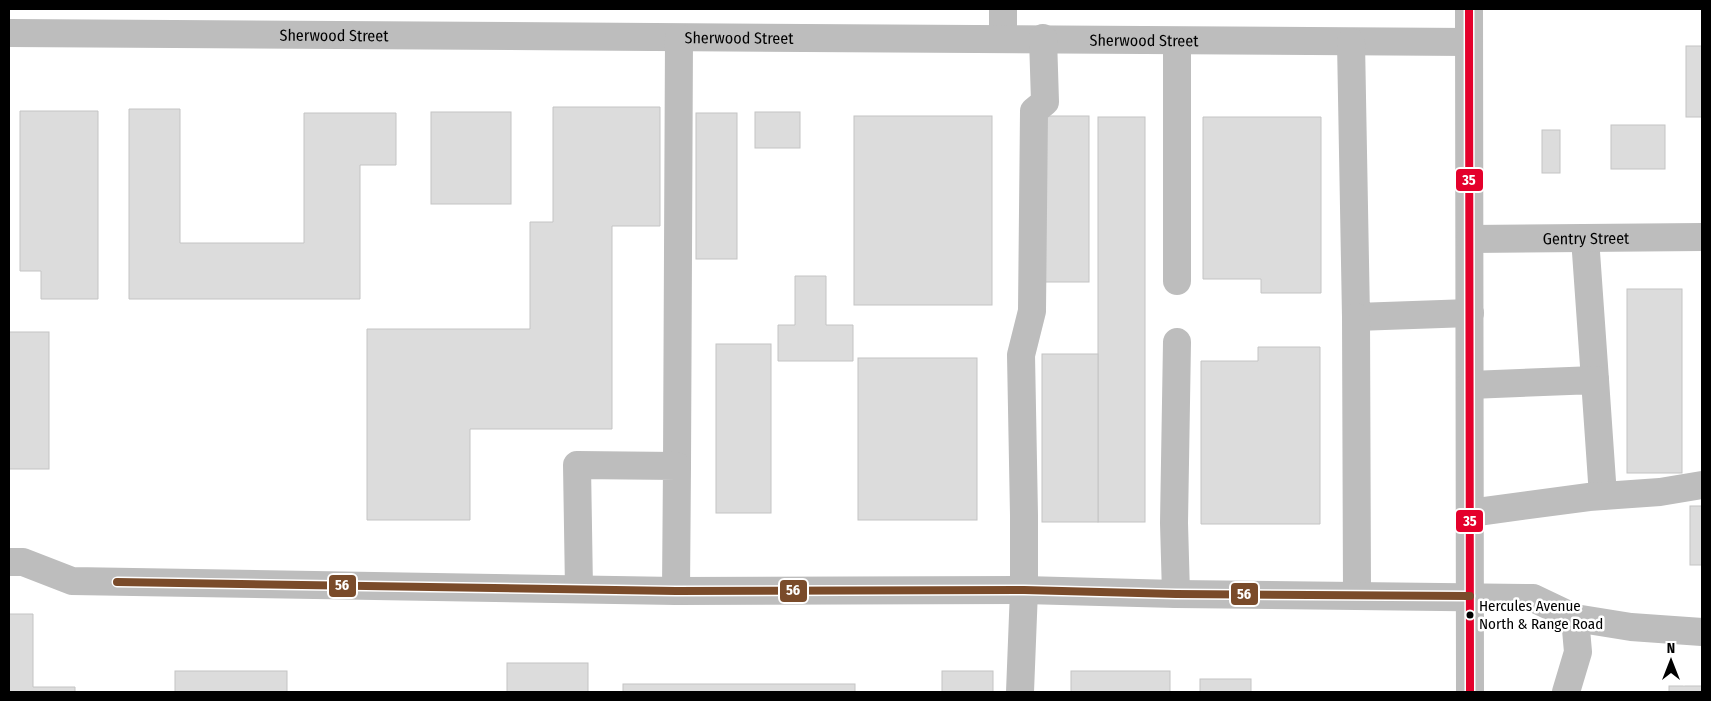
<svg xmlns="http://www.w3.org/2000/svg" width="1711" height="701" font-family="'Fira Sans Condensed',sans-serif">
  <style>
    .building { fill: #dcdcdc; stroke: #c4c4c4 }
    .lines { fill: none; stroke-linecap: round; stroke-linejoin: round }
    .minor { stroke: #bdbdbd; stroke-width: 28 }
    .bus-1-casing { stroke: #fff; stroke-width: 11 }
    .bus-2-casing { stroke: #fff; stroke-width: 11 }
    .bus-1 { stroke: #e4002b; stroke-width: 8 }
    .bus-2 { stroke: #7a4b2a; stroke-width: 8 }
    .bus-dot { fill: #000; stroke: #fff; stroke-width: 2 }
    .labels { text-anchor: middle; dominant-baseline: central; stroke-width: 5; stroke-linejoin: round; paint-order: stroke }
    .bus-label { font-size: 15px; fill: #000; stroke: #fff; text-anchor: start }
    .street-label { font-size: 16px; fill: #000; stroke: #fff }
    .line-badge { stroke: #fff; stroke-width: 2 }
    .badge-label { font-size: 14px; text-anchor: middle; font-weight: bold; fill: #fff }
  </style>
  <rect width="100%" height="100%" fill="#fff"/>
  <g class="building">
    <rect x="1686" y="46" width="16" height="71"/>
    <polygon points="553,107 660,107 660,226 612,226 612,429 470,429 470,520 367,520 367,329 530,329 530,222 553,222"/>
    <polygon points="129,109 180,109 180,243 304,243 304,113 396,113 396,165 360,165 360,299 129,299"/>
    <polygon points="20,111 98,111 98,299 41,299 41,271 20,271"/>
    <rect x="431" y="112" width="80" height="92"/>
    <rect x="755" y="112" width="45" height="36"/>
    <rect x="696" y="113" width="41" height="146"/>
    <rect x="854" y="116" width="138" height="189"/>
    <rect x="1038" y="116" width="51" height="166"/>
    <rect x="1098" y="117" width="47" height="405"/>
    <polygon points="1203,117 1321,117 1321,293 1261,293 1261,279 1203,279"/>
    <rect x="1611" y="125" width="54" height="44"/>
    <rect x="1542" y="130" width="18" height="43"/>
    <polygon points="795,276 826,276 826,325 853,325 853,361 778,361 778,325 795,325"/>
    <rect x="1627" y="289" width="55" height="184"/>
    <rect x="9" y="332" width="40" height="137"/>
    <rect x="716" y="344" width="55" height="169"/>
    <polygon points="1258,347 1320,347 1320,524 1201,524 1201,361 1258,361"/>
    <rect x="1042" y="354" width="56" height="168"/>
    <rect x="858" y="358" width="119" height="162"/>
    <rect x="1690" y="506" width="12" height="59"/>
    <polygon points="9,614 33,614 33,687 75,687 75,692 9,692"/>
    <rect x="507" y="663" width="81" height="29"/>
    <rect x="175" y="671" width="112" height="21"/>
    <rect x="942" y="671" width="51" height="21"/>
    <rect x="1071" y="671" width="99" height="21"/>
    <rect x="1200" y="679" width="51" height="13"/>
    <rect x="623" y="684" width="232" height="8"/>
    <rect x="1669" y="686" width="33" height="6"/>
  </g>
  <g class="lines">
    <g class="minor">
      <polyline points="1003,9 1003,38"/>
      <polyline points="1469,9 1470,692"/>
      <path id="s1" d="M9 33 1469 42"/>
      <polyline points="1351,42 1356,317 1470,313"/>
      <polyline points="1585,238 1595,380"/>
      <path id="s2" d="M1470 239 1702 237"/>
      <polyline points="1177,281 1177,41"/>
      <polyline points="1356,317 1357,595"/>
      <polyline points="1470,385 1595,380 1603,496"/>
      <polyline points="677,466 679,38"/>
      <polyline points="1470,513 1589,497 1660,492 1702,485"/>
      <polyline points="9,562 23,562 72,581 676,591 1024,590 1176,594 1533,598 1575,618 1631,627 1702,632"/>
      <polyline points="579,589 577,465 677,466 676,591"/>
      <polyline points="1176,594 1174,523 1177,342"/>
      <polyline points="1020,692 1024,590 1024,515 1021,355 1032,311 1034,111 1045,102 1043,38"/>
      <polyline points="1566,692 1578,652 1575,618"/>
    </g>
    <g class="bus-1-casing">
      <polyline id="bus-1" points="1469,9 1470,692"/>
    </g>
    <g class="bus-2-casing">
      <polyline id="bus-2" points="117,582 676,591 1024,590 1176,594 1470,596"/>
    </g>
    <use href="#bus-1" class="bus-1"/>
    <use href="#bus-2" class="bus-2"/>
  </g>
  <circle class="bus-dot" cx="1470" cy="615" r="4.5"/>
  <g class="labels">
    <g class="bus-label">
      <text x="1479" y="606">Hercules Avenue<tspan x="1479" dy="18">North &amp; Range Road</tspan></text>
    </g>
    <g class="street-label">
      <text stroke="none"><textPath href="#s1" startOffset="325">Sherwood Street</textPath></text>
      <text stroke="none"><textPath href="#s1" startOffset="730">Sherwood Street</textPath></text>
      <text stroke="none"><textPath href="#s1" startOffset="1135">Sherwood Street</textPath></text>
      <text stroke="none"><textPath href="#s2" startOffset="116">Gentry Street</textPath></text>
    </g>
  </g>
  <g class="line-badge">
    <rect x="1455" y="168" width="29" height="24" rx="5" fill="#e4002b"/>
    <rect x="1455" y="509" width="29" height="24" rx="5" fill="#e4002b"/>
    <rect x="328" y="574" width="29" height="24" rx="5" fill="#7a4b2a"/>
    <rect x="779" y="579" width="29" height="24" rx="5" fill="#7a4b2a"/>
    <rect x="1230" y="582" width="29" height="24" rx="5" fill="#7a4b2a"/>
  </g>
  <g class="badge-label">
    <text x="1469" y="185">35</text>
    <text x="1470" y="526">35</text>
    <text x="342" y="590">56</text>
    <text x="793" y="595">56</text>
    <text x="1244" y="599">56</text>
  </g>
  <rect width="1711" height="701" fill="none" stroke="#000000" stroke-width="20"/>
  <g transform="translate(1671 661)" stroke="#ffffff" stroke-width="4" paint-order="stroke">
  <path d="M0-4L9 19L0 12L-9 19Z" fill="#000000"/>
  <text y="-8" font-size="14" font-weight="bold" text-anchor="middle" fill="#000000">N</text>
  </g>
</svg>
